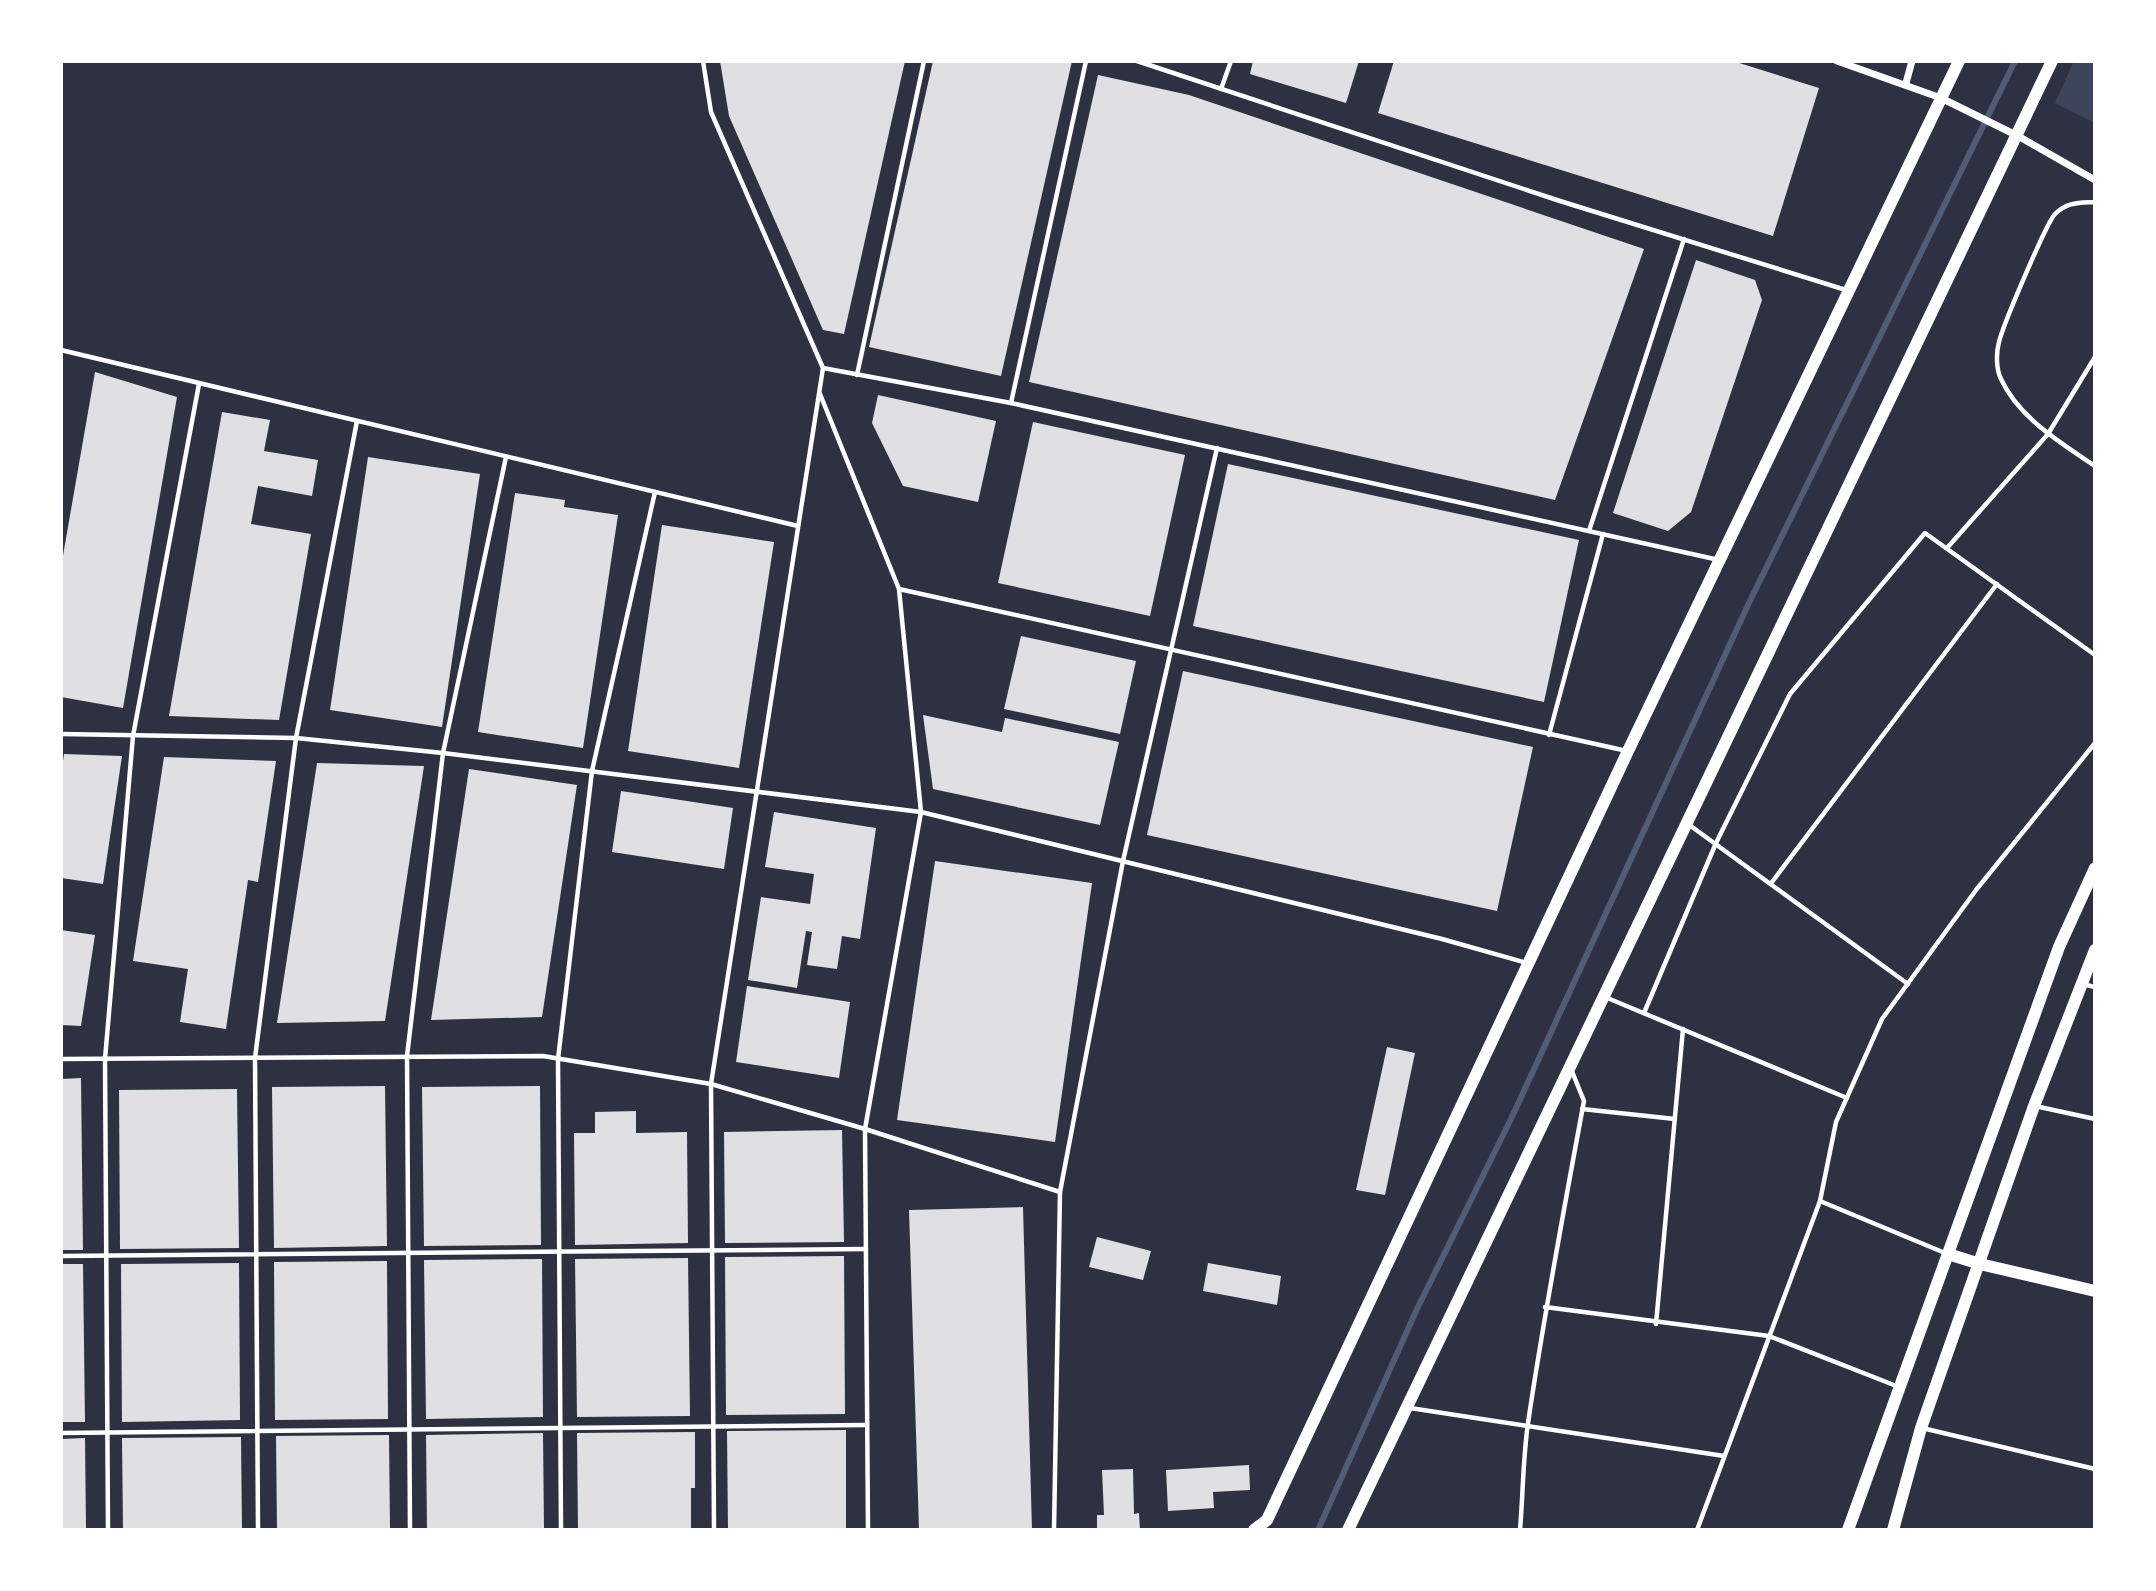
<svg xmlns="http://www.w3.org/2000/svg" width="2156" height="1591" font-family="Signika,sans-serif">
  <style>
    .green { fill: #3c4559 }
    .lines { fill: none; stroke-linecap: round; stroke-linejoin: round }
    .stream { stroke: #4f5d75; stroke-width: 6 }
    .building { fill: #e0e0e3 }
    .service { stroke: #fff; stroke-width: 4.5 }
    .minor { stroke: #fff; stroke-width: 7 }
    .tertiary { stroke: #fff; stroke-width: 12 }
    .secondary { stroke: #fff; stroke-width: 12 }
  </style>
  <rect width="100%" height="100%" fill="#2d3142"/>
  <polygon class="green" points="2074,61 2095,61 2095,123 2055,103"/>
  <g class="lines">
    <polyline class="stream" points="1318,1530 1417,1309 1511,1119 1748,605 2015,61"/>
  </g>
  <g class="building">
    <polygon points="720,61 905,61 844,334 823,330 729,116"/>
    <polygon points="933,61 1072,61 1001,376 869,347"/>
    <polygon points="1253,61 1359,61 1346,103 1250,74"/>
    <polygon points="1394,61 1733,61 1819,88 1773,236 1378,113"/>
    <polygon points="1098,75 1189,95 1644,249 1555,500 1029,382"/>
    <polygon points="1696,260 1755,280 1762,300 1691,512 1668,531 1613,513"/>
    <polygon points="95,372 177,397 123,708 61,697 61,567"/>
    <polygon points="878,395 996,421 978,502 903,486 872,423"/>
    <polygon points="222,412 270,420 264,451 318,460 312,496 258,486 251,524 311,534 279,720 169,716"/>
    <polygon points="1033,422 1185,455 1150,616 998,583"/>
    <polygon points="368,457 480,474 442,727 330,710"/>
    <polygon points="1228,464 1579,540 1544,702 1193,626"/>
    <polygon points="515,493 565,500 564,507 618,515 583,748 478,732"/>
    <polygon points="662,525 774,542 739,768 628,751"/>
    <polygon points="1021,636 1136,661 1120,734 1004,709"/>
    <polygon points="1183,671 1533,747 1497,911 1147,835"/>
    <polygon points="923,715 1002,732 1005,718 1119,742 1100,825 933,789"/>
    <polygon points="64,754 122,756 103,884 61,878 61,775"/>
    <polygon points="164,757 276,761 258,882 248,880 226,1029 180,1022 188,969 133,961"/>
    <polygon points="317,763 424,766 385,1021 277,1023"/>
    <polygon points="469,769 577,785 542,1017 431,1020"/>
    <polygon points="621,791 733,808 724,869 612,852"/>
    <polygon points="774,812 876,828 860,939 842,936 837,969 807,965 812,932 806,931 797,988 748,980 761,897 810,904 814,874 765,867"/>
    <polygon points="935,861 1092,883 1055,1142 897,1120"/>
    <polygon points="61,930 95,935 81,1026 61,1025"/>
    <polygon points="747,986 850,1002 839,1078 736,1062"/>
    <polygon points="1387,1047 1415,1053 1385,1195 1356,1190"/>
    <polygon points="81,1078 83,1250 61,1250 61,1079"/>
    <polygon points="385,1086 387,1246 274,1248 272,1087"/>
    <polygon points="540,1086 541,1245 424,1246 422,1087"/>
    <polygon points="237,1089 239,1248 120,1249 119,1090"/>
    <polygon points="636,1111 636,1133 687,1132 688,1243 575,1245 574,1133 595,1133 595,1112"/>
    <polygon points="842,1130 844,1242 725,1243 724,1132"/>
    <polygon points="1023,1207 1032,1530 919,1530 909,1210"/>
    <polygon points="1097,1237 1151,1251 1143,1280 1089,1267"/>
    <polygon points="844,1256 845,1414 726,1415 725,1257"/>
    <polygon points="688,1258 690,1416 577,1417 575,1259"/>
    <polygon points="542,1259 543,1417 426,1419 424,1260"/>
    <polygon points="387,1261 388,1419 275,1420 274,1262"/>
    <polygon points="239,1263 240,1420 122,1422 121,1264"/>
    <polygon points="1208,1263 1281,1276 1277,1305 1203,1291"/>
    <polygon points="61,1264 83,1264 85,1422 61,1422"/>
    <polygon points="846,1430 846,1530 728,1530 727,1431"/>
    <polygon points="695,1432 695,1488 691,1488 691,1530 578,1530 577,1433"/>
    <polygon points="543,1433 544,1530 427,1530 426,1435"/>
    <polygon points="389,1435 390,1530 277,1530 276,1436"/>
    <polygon points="241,1437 242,1530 123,1530 122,1438"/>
    <polygon points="85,1438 86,1530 61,1530 61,1439"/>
    <polygon points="1249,1465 1250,1490 1213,1492 1214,1508 1168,1511 1166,1470"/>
    <polygon points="1133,1469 1134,1514 1139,1513 1140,1530 1097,1530 1097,1515 1104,1515 1102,1470"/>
  </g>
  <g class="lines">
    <g class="service">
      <polyline points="703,61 711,112 823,368 711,1084 714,1530"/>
      <polyline points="1137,61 1560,201 1846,290"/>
      <polyline points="1221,89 1231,61"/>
      <path d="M2095 202C2079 203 2067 202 2055 214 2046 224 2003 325 1999 342 1996 353 1996 369 2001 379 2019 418 2061 443 2095 466"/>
      <polyline points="61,350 798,526"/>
      <polyline points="823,368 1011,403 1719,560"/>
      <polyline points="857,375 924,61"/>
      <polyline points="820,394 899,589 921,812 865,1129 868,1530"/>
      <polyline points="1011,403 1086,61"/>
      <polyline points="1589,531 1684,239"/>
      <polyline points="1947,548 2048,434 2095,357"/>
      <polyline points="899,589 1627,751"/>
      <polyline points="61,734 296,738 443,753 921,812 1442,939 1527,963"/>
      <polyline points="1549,735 1603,534"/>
      <polyline points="1688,824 1908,984"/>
      <polyline points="1772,882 1997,584"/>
      <polyline points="2082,984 2095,987"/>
      <polyline points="1605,997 1847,1098"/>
      <polyline points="1644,1013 1716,843 1790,694 1925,533 2095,655"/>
      <polyline points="61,1059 543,1056 711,1084 865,1129 1060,1192 1054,1530"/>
      <polyline points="2035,1106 2095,1119"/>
      <polyline points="1582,1109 1675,1119"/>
      <polyline points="1060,1192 1123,861 1217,448"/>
      <polyline points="1820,1201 1945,1253"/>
      <polyline points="61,1256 866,1249"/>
      <polyline points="1545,1307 1769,1336 1899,1387"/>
      <polyline points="1656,1324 1683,1029"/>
      <polyline points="1410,1408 1724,1456"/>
      <polyline points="1922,1428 2095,1469"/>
      <polyline points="61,1433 867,1425"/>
      <polyline points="108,1530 105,1059 133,736 199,384"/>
      <polyline points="258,1530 255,1058 296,738 357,421"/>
      <polyline points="410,1530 407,1056 443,753 506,457"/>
      <polyline points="561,1530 558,1059 592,771 655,492"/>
      <path d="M1520 1530C1523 1494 1523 1458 1528 1423 1544 1315 1564 1208 1584 1101L1571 1069"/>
      <polyline points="1697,1530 1820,1201 1836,1122 1882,1019 1976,890 2095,743"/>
    </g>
    <g class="minor">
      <polyline points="1837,61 1941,98 2018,136 2095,180"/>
      <polyline points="1906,83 1912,61"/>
    </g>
    <g class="tertiary">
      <polyline points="1980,1264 2095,1291"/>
      <polyline points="1254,1530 1267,1520 1628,751 1959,61"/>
      <polyline points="1348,1530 2052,61"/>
    </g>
    <g class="secondary">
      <polyline points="1948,1254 1980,1264"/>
      <polyline points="1848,1530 2059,947 2095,868"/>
      <polyline points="1893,1530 1921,1428 2034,1106 2095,950"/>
    </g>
  </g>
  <rect width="2156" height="1591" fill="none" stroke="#ffffff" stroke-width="126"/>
</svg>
